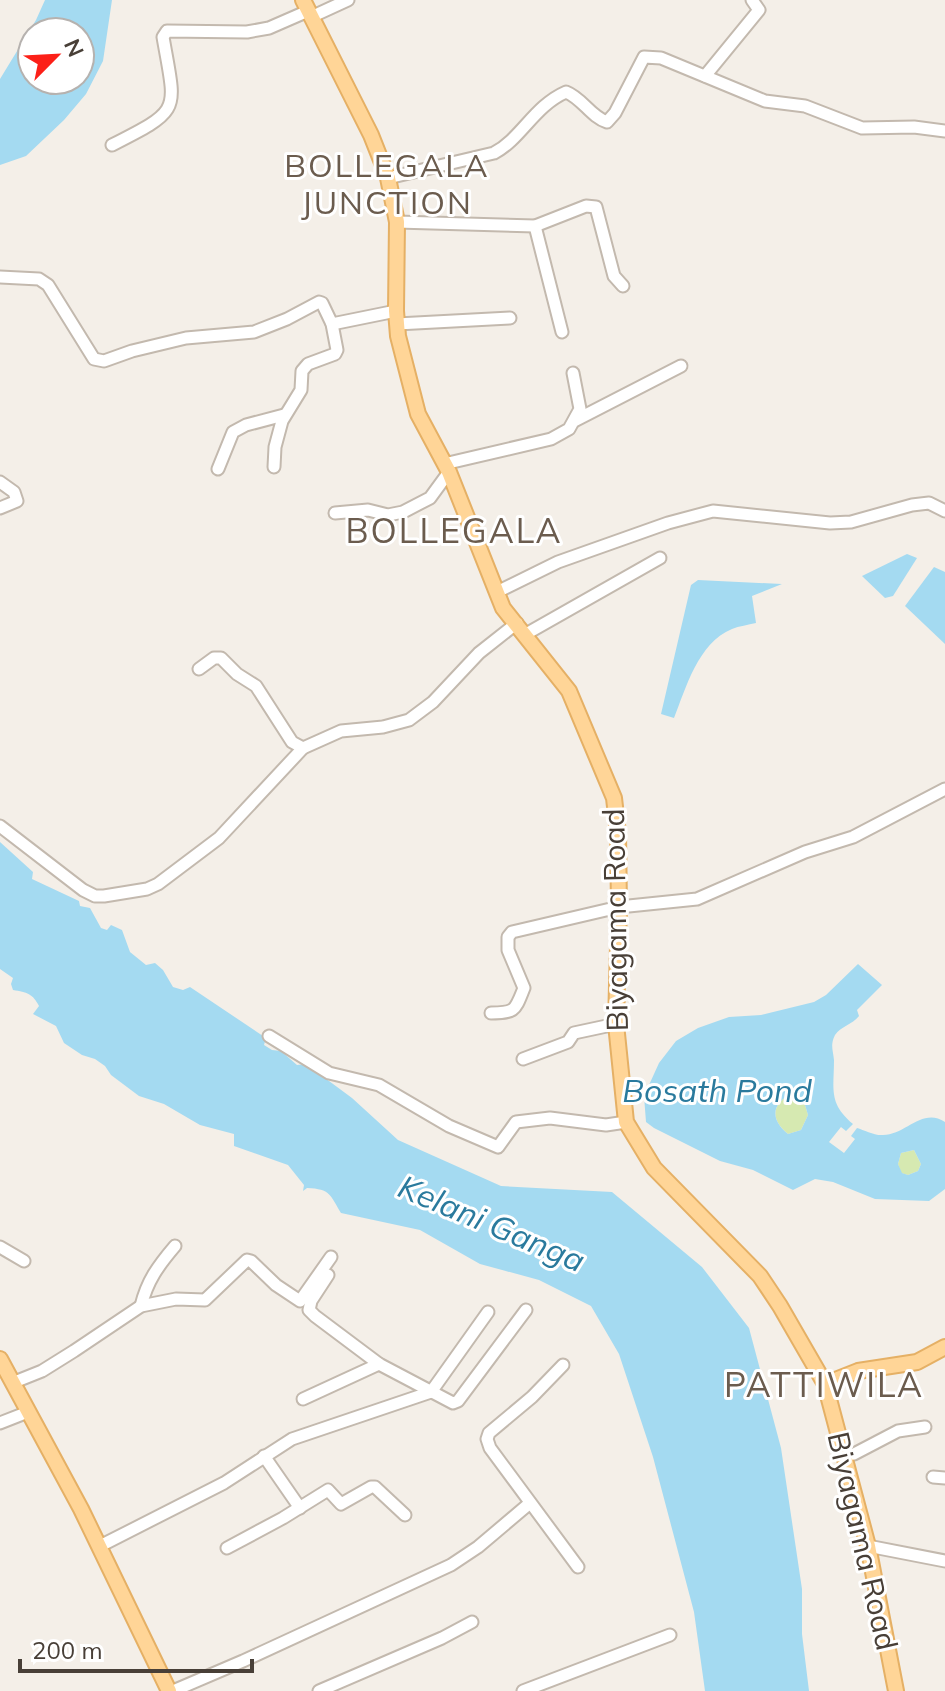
<svg xmlns="http://www.w3.org/2000/svg" width="945" height="1691" font-family="Mulish,sans-serif">
  <style>
    .green { fill: #d6e9b1 }
    .water { fill: #a4daf1; fill-rule: evenodd }
    .lines { fill: none; stroke-linecap: round; stroke-linejoin: round }
    .minor-casing { stroke: #c3b9ae; stroke-width: 15 }
    .major-casing { stroke: #e5b065; stroke-width: 18 }
    .minor { stroke: #fff; stroke-width: 11 }
    .major { stroke: #ffd597; stroke-width: 14 }
    .labels { text-anchor: middle; dominant-baseline: central; stroke-width: 6; stroke-linejoin: round; paint-order: stroke }
    .street-label { font-size: 30px; fill: #483f37; stroke: #fff }
    .neighbourhood-label { font-size: 32px; letter-spacing: 2px; fill: #6b5c4e; stroke: #fff }
    .water-label { font-size: 32px; font-style: italic; fill: #2a7a9d; stroke: #fff }
    .quarter-label { font-size: 34px; letter-spacing: 2px; fill: #6b5c4e; stroke: #fff }
  </style>
  <rect width="100%" height="100%" fill="#f4efe8"/>
  <g class="green">
    <path d="M789 1095 797 1096 805 1105 808 1115 801 1130 788 1134C772 1121 770 1106 789 1095Z"/>
    <polygon points="914,1150 921,1164 918,1171 908,1175 901,1173 898,1164 901,1153"/>
  </g>
  <g class="water">
    <path d="M45 0H112L103 61 86 94 64 120 26 156 0 165V79L36 20ZM32 32H80V80H32Z"/>
    <polygon points="907,554 917,558 893,596 885,598 862,576"/>
    <polygon points="934,567 945,572 945,644 905,606"/>
    <path d="M698 580 782 584 752 596 756 623C748 625 739 626 732 629 698 643 686 688 674 718L661 714 691 585Z"/>
    <path d="M0 842 33 872 32 879 79 901 80 906 90 908 101 928 107 930 111 925 122 930 130 952 146 965 155 963 163 970 173 987 183 990 190 987 266 1038 264 1045 272 1050 281 1051 297 1065 306 1064 352 1098 398 1140 501 1186 612 1192 702 1267 749 1328 781 1448 802 1589V1634L809 1691H705L694 1612 653 1457 619 1354 591 1306 539 1280 480 1264 420 1230 341 1213C330 1195 331 1189 307 1188L303 1191 304 1185 288 1165 234 1146V1134L200 1125 164 1104 139 1096 111 1075 105 1066 95 1059 82 1055 64 1043 56 1026 33 1014 39 1006C33 994 27 992 13 990L11 984 13 978 0 969Z"/>
    <path d="M858 964 882 985 857 1010 859 1016C852 1025 841 1026 835 1035 830 1045 833 1050 834 1060 834 1089 828 1103 853 1124L846 1131 841 1127 829 1142 844 1153 855 1139 851 1136 857 1128C864 1130 875 1136 883 1135 906 1135 922 1107 945 1122V1189L929 1201 875 1199 833 1182 815 1179 793 1190 753 1170 720 1161 654 1128 646 1122 644 1096 659 1063 676 1041 698 1028 729 1017 761 1015 814 1002 826 995ZM789 1095 797 1096 805 1105 808 1115 801 1130 788 1134C772 1121 770 1106 789 1095ZM914 1150 921 1164 918 1171 908 1175 902 1173 898 1164 901 1153Z"/>
  </g>
  <g class="lines">
    <g class="minor-casing">
      <g id="minor">
        <polyline points="311,17 348,0"/>
        <polyline points="705,76 759,10 752,0"/>
        <path d="M112 145C183 109 176 112 163 37L167 31 247 32 269 28 308 11"/>
        <path d="M388 178 494 153C521 139 534 106 566 92 582 98 591 117 607 122L615 113 644 57 661 58 765 101 805 106 862 128 914 127 945 131"/>
        <polyline points="397,222 535,226 586,206 596,207 614,276 623,286"/>
        <polyline points="535,226 562,332"/>
        <polyline points="0,277 39,279 48,285 94,359 104,361 132,351 186,338 254,332 287,319 319,302 322,303 332,324 337,350 335,354 308,364 302,371 301,390 282,421 275,447 274,467"/>
        <polyline points="332,324 396,311"/>
        <polyline points="397,324 510,318"/>
        <polyline points="576,420 681,366"/>
        <polyline points="444,464 551,439 569,429 580,409 573,373"/>
        <polyline points="218,469 233,432 246,425 284,415"/>
        <polyline points="0,482 14,492 17,501 0,508"/>
        <polyline points="335,513 368,510 388,515 403,512 430,498 449,472"/>
        <polyline points="497,592 558,562 668,523 713,511 830,523 851,522 912,505 929,503 945,511"/>
        <polyline points="526,634 660,558"/>
        <polyline points="199,669 214,658 221,658 237,674 256,686 292,742 303,748"/>
        <polyline points="0,826 83,890 95,896 104,896 147,889 158,884 219,838 303,748 341,731 383,727 409,720 433,702 479,653 517,623"/>
        <path d="M491 1013C516 1013 515 1010 524 988L508 950V937L512 932 619 907 697 899 805 852 853 837 945 789"/>
        <polyline points="269,1036 329,1073 379,1085 449,1126 498,1147 516,1122 550,1118 606,1125 626,1122"/>
        <polyline points="523,1059 568,1042 574,1033 616,1024"/>
        <polyline points="0,1247 24,1261"/>
        <polyline points="328,1275 311,1301 309,1310 315,1316 379,1364 453,1403 458,1401 526,1310"/>
        <path d="M141 1306C147 1281 158 1266 175 1246"/>
        <polyline points="563,1365 532,1397 489,1433 487,1439 490,1448 578,1567"/>
        <polyline points="12,1383 42,1371 74,1351 141,1306 176,1299 205,1300 247,1260 251,1261 276,1285 300,1301 331,1257"/>
        <polyline points="431,1392 488,1312"/>
        <polyline points="303,1399 379,1364"/>
        <polyline points="0,1423 28,1412"/>
        <polyline points="844,1455 854,1454 898,1431 925,1427"/>
        <polyline points="264,1456 300,1508"/>
        <polyline points="933,1477 945,1478"/>
        <polyline points="100,1546 224,1483 292,1439 431,1392"/>
        <polyline points="868,1546 945,1561"/>
        <polyline points="227,1548 283,1518 328,1490 341,1504 371,1487 375,1487 405,1515"/>
        <polyline points="173,1691 243,1661 451,1565 478,1547 530,1503"/>
        <polyline points="319,1691 442,1638 472,1622"/>
        <polyline points="523,1691 670,1635"/>
      </g>
    </g>
    <g class="major-casing">
      <g id="major">
        <polyline points="303,0 371,135 388,178 397,222 396,311 398,336 418,414 449,472 503,608 569,691 614,798 618,833 619,907 616,1024 626,1122 654,1168 760,1276 780,1306 825,1384 868,1546 896,1691"/>
        <polyline points="0,1359 81,1509 169,1691"/>
        <polyline points="825,1384 858,1371 917,1362 945,1347"/>
      </g>
    </g>
    <use href="#minor" class="minor"/>
    <use href="#major" class="major"/>
  </g>
  <g class="labels">
    <g class="street-label">
      <text transform="translate(615 920) rotate(-91)">Biyagama Road</text>
      <text transform="translate(863 1541) rotate(77)">Biyagama Road</text>
    </g>
    <g class="neighbourhood-label">
      <text x="387" y="165">BOLLEGALA<tspan x="387" dy="37">JUNCTION</tspan></text>
    </g>
    <g class="water-label">
      <text x="717" y="1090">Bosath Pond</text>
      <text transform="translate(492 1223) rotate(23)">Kelani Ganga</text>
    </g>
    <g class="quarter-label">
      <text x="454" y="530">BOLLEGALA</text>
      <text x="824" y="1384">PATTIWILA</text>
    </g>
  </g>
  <g transform="translate(56 56) rotate(66)"><circle r="38" fill="#ffffff" stroke="#b6b2af" stroke-width="2"/>
  <path d="M0-6L14 30L0 20L-14 30Z" fill="#fc2018"/>
  <text y="-12" font-size="22" font-weight="bold" text-anchor="middle" fill="#483f37">N</text>
  </g>
  <path d="M20 1659v12h232v-12" fill="none" stroke="#483f37" stroke-width="4"/>
  <text x="32" y="1659" font-size="24" fill="#483f37" stroke="#ffffff" stroke-width="6" paint-order="stroke">200 m</text>
</svg>
